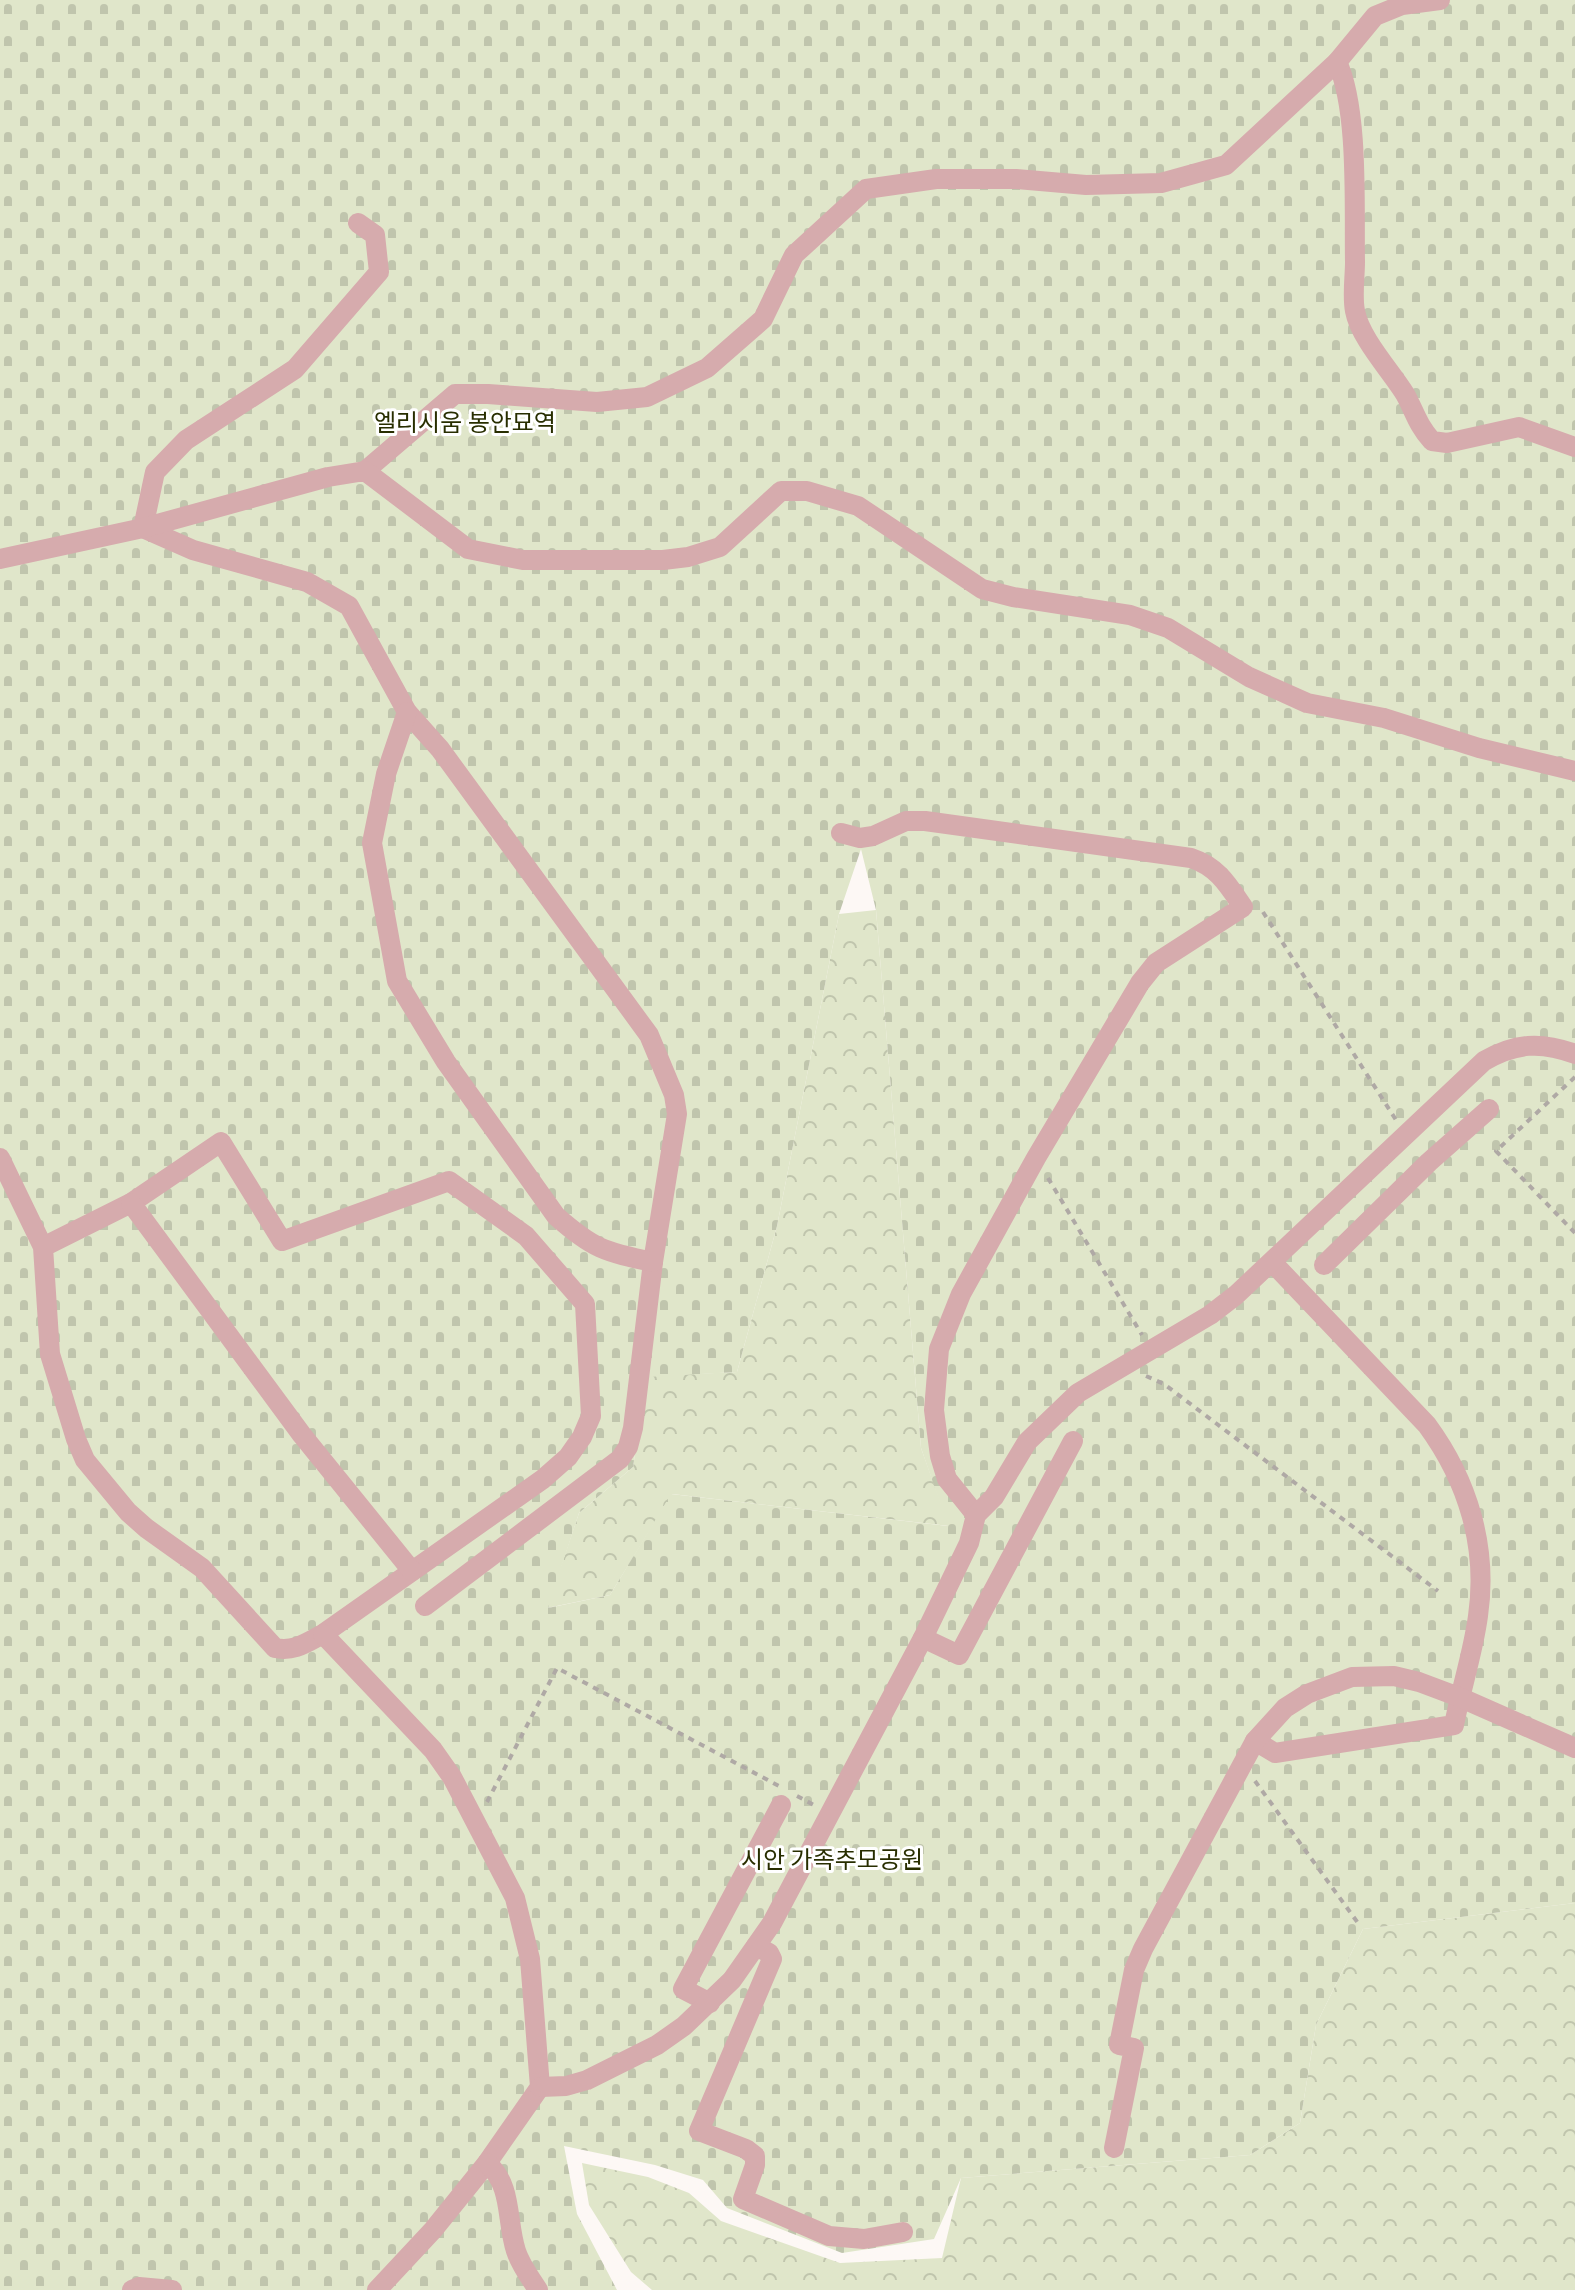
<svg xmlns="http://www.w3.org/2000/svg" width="1575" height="2290" font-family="'Archivo Narrow','Noto Sans KR',sans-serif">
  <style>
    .forest { fill: url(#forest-crowns) }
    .cemetery { fill: url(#cemetery-stones); fill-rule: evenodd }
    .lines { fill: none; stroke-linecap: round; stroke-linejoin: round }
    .path { stroke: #afa9a5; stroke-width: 4; stroke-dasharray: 6 6; stroke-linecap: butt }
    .minor { stroke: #d6abad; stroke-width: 20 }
    .labels { text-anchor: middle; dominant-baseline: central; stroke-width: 6; stroke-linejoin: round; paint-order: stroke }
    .park-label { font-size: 24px; fill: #282e00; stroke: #fff }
  </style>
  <defs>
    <pattern id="forest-crowns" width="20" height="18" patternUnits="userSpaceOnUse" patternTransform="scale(2)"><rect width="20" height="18" fill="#e0e6ca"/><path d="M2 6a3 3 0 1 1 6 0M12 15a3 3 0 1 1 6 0" fill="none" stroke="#c0c5ad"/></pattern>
    <pattern id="cemetery-stones" width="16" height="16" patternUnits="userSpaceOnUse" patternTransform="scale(2)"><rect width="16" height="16" fill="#e0e6ca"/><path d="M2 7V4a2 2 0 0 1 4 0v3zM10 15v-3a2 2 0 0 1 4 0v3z" fill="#c0c5ad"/></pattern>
  </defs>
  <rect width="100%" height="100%" fill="#fdf8f5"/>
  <g class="forest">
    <polygon points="876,910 921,1448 949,1526 672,1494 610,1595 547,1608 579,1513 633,1467 647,1376 737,1372 777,1226 839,914"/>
    <polygon points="1575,1903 1575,2290 652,2290 631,2272 589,2205 582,2163 648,2177 689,2193 721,2221 840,2263 942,2258 961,2178 1250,2155 1300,2123 1316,2025 1363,1929"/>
  </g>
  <path class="cemetery" d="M0 0H1575V1903L1363 1929 1316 2025 1300 2123 1250 2155 961 2178 934 2239 842 2253 727 2208 703 2180 655 2165 564 2146 577 2214 617 2290H0ZM861 849 876 910 921 1448 948 1526 671 1494 610 1595 548 1608 579 1513 633 1467 647 1377 737 1372 777 1226 839 914Z"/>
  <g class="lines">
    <g class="path">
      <polyline points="1263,912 1396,1120"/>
      <polyline points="1575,1077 1496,1151 1575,1233"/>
      <polyline points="1048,1178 1142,1335"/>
      <polyline points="1146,1376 1164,1384 1438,1591"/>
      <polyline points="1255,1781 1358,1923"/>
      <polyline points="797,1796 814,1805"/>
      <polyline points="487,1802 557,1668 779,1786"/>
    </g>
    <g class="minor">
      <path d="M1337 62C1359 109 1354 208 1355 262 1355 277 1352 296 1355 311 1360 338 1390 370 1405 394 1415 412 1417 424 1432 441L1447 443 1519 427 1575 447"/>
      <polyline points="358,223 375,235 379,272 295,369 186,440 155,472 143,528 193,550 307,582 349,606 407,712 440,749 649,1035 674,1095 677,1114 653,1262 633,1428 628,1447 620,1459 425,1606"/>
      <polyline points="365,471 455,394 488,394 597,402 647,397 707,368 763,319 794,255 866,189 936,179 1016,179 1086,185 1161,183 1226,165 1337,62 1375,16 1402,5 1440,0"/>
      <polyline points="0,559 143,528 328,477 365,471 468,549 523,560 663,560 688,557 720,547 781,491 807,491 858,506 982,589 1013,597 1130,615 1168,628 1249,677 1307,703 1384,718 1479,748 1575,771"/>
      <path d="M407 712 386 774 372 843 397 981 446 1062 556 1216C593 1249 605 1252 653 1262"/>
      <path d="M841 833 860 838 873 836 906 821H925L1191 858C1218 867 1228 885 1243 907L1156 963 1140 983 1036 1158 961 1294 939 1349 934 1410 940 1456 947 1479 976 1515"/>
      <path d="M0 1158 43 1247 131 1203 221 1142 282 1241 449 1181 526 1236 585 1304 591 1416 582 1437 568 1457 543 1479 323 1634C306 1643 294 1652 275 1648L202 1568 146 1528 128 1512 85 1460 76 1439 50 1354 43 1247"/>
      <polyline points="131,1203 302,1435 412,1571"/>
      <polyline points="1324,1265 1429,1162 1489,1109"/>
      <polyline points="323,1634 433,1750 452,1777 515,1898 530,1959 540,2087 487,2163 433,2230 377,2290"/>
      <polyline points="923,1638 959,1655 1073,1441"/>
      <path d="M1255 1741 1275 1753 1454 1725C1461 1689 1473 1653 1478 1616 1488 1547 1468 1481 1427 1425L1272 1262"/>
      <polyline points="756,1946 769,1953 772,1959 699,2131 746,2149 755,2156 755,2165 743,2199 829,2236 864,2239 903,2232"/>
      <polyline points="710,2003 683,1989 781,1805"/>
      <path d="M540 2087 566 2086 587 2080 657 2045 684 2026 732 1980 772 1923 923 1638 969 1543 976 1515 994 1497 1027 1442 1078 1393 1210 1315 1236 1295 1484 1061C1515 1043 1541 1041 1575 1054"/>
      <polyline points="1114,2148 1134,2048 1119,2045 1134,1970 1143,1949 1255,1741 1285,1708 1307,1694 1352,1677 1394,1676 1419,1682 1459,1697 1575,1748"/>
      <path d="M487 2163C513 2186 506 2220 516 2251 521 2266 530 2277 538 2290"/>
      <polyline points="132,2290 139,2287 172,2290"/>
    </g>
  </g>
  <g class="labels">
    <g class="park-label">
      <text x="465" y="422">엘리시움 봉안묘역</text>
      <text x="832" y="1859">시안 가족추모공원</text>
    </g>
  </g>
</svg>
